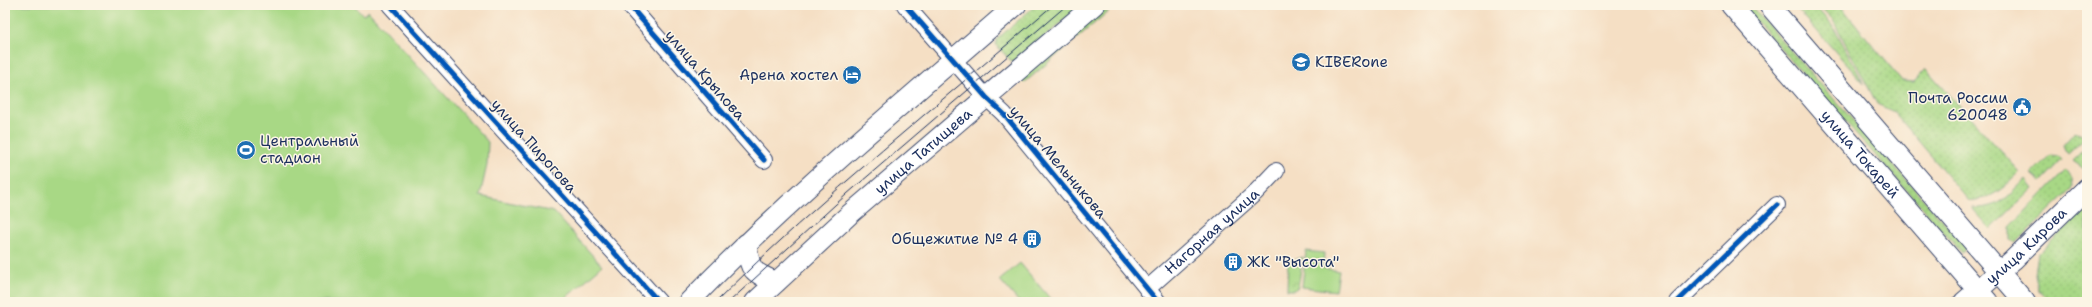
<svg xmlns="http://www.w3.org/2000/svg" width="2092" height="307" font-family="'Shantell Sans',sans-serif">
  <style>
    .grass { fill: url(#grass-dots); stroke: #628472 }
    .park { fill: url(#park-crowns); stroke: #628472 }
    .pitch { fill: #a8d885; stroke: #628472 }
    .lines { fill: none; stroke-linecap: round; stroke-linejoin: round }
    .minor-casing { stroke: #3c496d; stroke-width: 18 }
    .major-casing { stroke: #3c496d; stroke-width: 22 }
    .minor { stroke: #fff; stroke-width: 16 }
    .major { stroke: #fff; stroke-width: 20 }
    .tram { stroke: #1b2f5e; stroke-width: 1 }
    .cycleway-casing { stroke: #fcf5e5; stroke-width: 8 }
    .cycleway { stroke: #0057b8; stroke-width: 5 }
    .labels { text-anchor: middle; dominant-baseline: central; stroke-width: 3; stroke-linejoin: round; paint-order: stroke }
    .poi-label { font-size: 15px; fill: #1b2f5e; stroke: #fcf5e5; text-anchor: start }
    .street-label { font-size: 15px; fill: #1b2f5e; stroke: #fcf5e5 }
  </style>
  <defs>
    <pattern id="grass-dots" width="8" height="8" patternUnits="userSpaceOnUse"><rect width="8" height="8" fill="#a8d885"/><path d="M2 2h.1M6 6h.1" fill="none" stroke="#90ba75" stroke-width="1.8" stroke-linecap="round"/></pattern>
    <pattern id="park-crowns" width="20" height="18" patternUnits="userSpaceOnUse"><rect width="20" height="18" fill="#a8d885"/><path d="M2 6a3 3 0 1 1 6 0M12 15a3 3 0 1 1 6 0" fill="none" stroke="#90ba75"/></pattern>
  </defs>
  <rect width="100%" height="100%" fill="#fcf5e5"/>
  <filter id="ink" filterUnits="userSpaceOnUse"><feTurbulence type="fractalNoise" baseFrequency=".025" numOctaves="2"/><feDisplacementMap in="SourceGraphic" scale="8" xChannelSelector="R" yChannelSelector="G"/><feConvolveMatrix kernelMatrix="1 2 1 2 8 2 1 2 1" color-interpolation-filters="sRGB"/></filter>
  <filter id="wash" filterUnits="userSpaceOnUse"><feTurbulence type="fractalNoise" baseFrequency=".012" numOctaves="4" result="noise"/><feDisplacementMap in="SourceGraphic" scale="16" xChannelSelector="R" yChannelSelector="G"/><feGaussianBlur stdDeviation="0.9" result="paint"/><feColorMatrix in="noise" values="0 0 0 0 0 0 0 0 0 0 0 0 0 0 0 0 0 1.4 0 .05"/><feComposite in="paint" operator="in"/></filter>
  <g filter="url(#wash)">
    <rect width="100%" height="100%" fill="#f5dfc4"/>
    <g class="grass">
      <polygon points="1036,5 1082,5 1018,60 1012,62 996,45 997,39"/>
      <polygon points="1109,5 1116,5 1024,83 1021,79"/>
      <polygon points="1742,5 1750,5 1967,248 1962,253"/>
      <polygon points="1794,5 1815,6 1835,29 1864,84"/>
      <path d="M1818 5H1840L1902 81 1914 82 1926 69 2020 172C2003 188 1994 199 1969 201L1894 112 1877 104 1833 20Z"/>
      <polygon points="2077,132 2087,136 2068,154 2065,150 2063,145 2074,133"/>
      <polygon points="2087,147 2087,171 2073,161"/>
      <polygon points="2051,155 2058,156 2062,160 2041,182 2032,174"/>
      <polygon points="2066,170 2072,179 2073,188 2015,243 2010,240 2010,227"/>
      <path d="M2026 179 2033 188 1991 229 1972 208C2000 209 2007 197 2026 179Z"/>
      <polygon points="2087,208 2087,302 2050,302 2038,289 2035,274 2038,254"/>
    </g>
    <polygon class="park" points="1303,257 1298,287 1294,290 1287,290 1288,262"/>
    <g class="pitch">
      <polygon points="5,5 354,5 363,15 368,11 488,142 487,165 480,196 554,212 602,266 561,302 5,302"/>
      <polygon points="1306,251 1324,253 1323,268 1339,271 1336,291 1302,287"/>
      <polygon points="1020,263 1053,302 1019,302 1000,280"/>
    </g>
  </g>
  <g filter="url(#ink)">
    <g class="lines">
      <g class="minor-casing">
        <g id="minor">
          <polyline points="390,5 659,302"/>
          <polyline points="629,5 764,160"/>
          <polyline points="905,5 986,97 1004,114 1158,302"/>
          <path id="s1" d="M1147 289 1255 193 1276 171"/>
          <polyline points="1677,302 1777,205"/>
        </g>
      </g>
      <g class="major-casing">
        <g id="major">
          <path id="s2" d="M1731 5 1988 302"/>
          <polyline points="1769,5 2025,302"/>
          <path d="M746 244C751 271 750 271 776 282"/>
          <path d="M689 302C791 196 905 102 1016 5"/>
          <path id="s3" d="M755 302 850 214 1094 5"/>
          <path id="s4" d="M1964 302 2013 260 2087 188"/>
        </g>
      </g>
      <use href="#minor" class="minor"/>
      <use href="#major" class="major"/>
      <g class="tram">
        <path d="M716 302C822 196 941 103 1053 5"/>
        <polyline points="729,302 847,194 1067,5"/>
      </g>
      <g class="cycleway-casing">
        <g id="cycleway">
          <polyline points="390,5 659,302"/>
          <polyline points="629,5 764,160"/>
          <polyline points="905,5 986,97 1004,114 1158,302"/>
          <polyline points="1677,302 1777,205"/>
        </g>
      </g>
      <use href="#cycleway" class="cycleway"/>
    </g>
  </g>
  <defs>
    <g id="school-disc" transform="scale(1)"><circle r="9.5" fill="#1f6fb2" stroke="#fcf5e5"/><path d="M0-5L7-2L0 1L-7-2ZM-4 1L0 2.5L4 1V4Q0 6-4 4Z" fill="#fff"/></g>
    <g id="hotel-disc" transform="scale(1)"><circle r="9.5" fill="#1f6fb2" stroke="#fcf5e5"/><path d="M-6-4.5h1.5V1H6V5H4.5V3h-9V5H-6ZM-4 0a1.8 1.8 0 1 1 3.6 0ZM.5 0V-2.5h3Q6-2.5 6 0Z" fill="#fff"/></g>
    <g id="civic-disc" transform="scale(1)"><circle r="9.5" fill="#1f6fb2" stroke="#fcf5e5"/><path d="M-.6-6.5H3V-4.5H.6V-3L4-1V1h2V6H-6V1h2V-1L-.6-3ZM-1.2 2.5V6h2.4V2.5Z" fill="#fff"/></g>
    <g id="stadium-disc" transform="scale(1)"><circle r="9.5" fill="#1f6fb2" stroke="#fcf5e5"/><path d="M0-5a6.5 5 0 1 0 0 10a6.5 5 0 1 0 0-10ZM-3.5-1.8h7v3.6h-7Z" fill="#fff"/></g>
    <g id="building-disc" transform="scale(1)"><circle r="9.5" fill="#1f6fb2" stroke="#fcf5e5"/><path d="M-4-6H4V6H1V3H-1V6H-4ZM-2.5-4.3h1.7v1.8h-1.7ZM.8-4.3h1.7v1.8H.8ZM-2.5-1h1.7V.8h-1.7ZM.8-1h1.7V.8H.8Z" fill="#fff"/></g>
  </defs>
  <g fill-rule="evenodd">
    <use href="#school-disc" x="1301" y="62"/>
    <use href="#hotel-disc" x="852" y="75"/>
    <use href="#civic-disc" x="2022" y="107"/>
    <use href="#stadium-disc" x="246" y="150"/>
    <use href="#building-disc" x="1032" y="239"/>
    <use href="#building-disc" x="1233" y="262"/>
  </g>
  <g class="labels">
    <g class="poi-label">
      <text x="1315" y="62">KIBERone</text>
      <text x="838" y="75" text-anchor="end">Арена хостел</text>
      <text x="2008" y="98" text-anchor="end">Почта России<tspan x="2008" dy="17">620048</tspan></text>
      <text x="260" y="141">Центральный<tspan x="260" dy="17">стадион</tspan></text>
      <text x="1018" y="239" text-anchor="end">Общежитие № 4</text>
      <text x="1247" y="262">ЖК "Высота"</text>
    </g>
    <g class="street-label">
      <text transform="translate(705 75) rotate(49)">улица Крылова</text>
      <text transform="translate(534 146) rotate(48)">улица Пирогова</text>
      <text stroke="none"><textPath href="#s3" startOffset="226">улица Татищева</textPath></text>
      <text stroke="none"><textPath href="#s2" startOffset="197">улица Токарей</textPath></text>
      <text transform="translate(1058 162) rotate(50)">улица Мельникова</text>
      <text stroke="none"><textPath href="#s1" startOffset="87">Нагорная улица</textPath></text>
      <text stroke="none"><textPath href="#s4" startOffset="84">улица Кирова</textPath></text>
    </g>
  </g>
  <rect width="2092" height="307" fill="none" stroke="#fcf5e5" stroke-width="20"/>
</svg>
